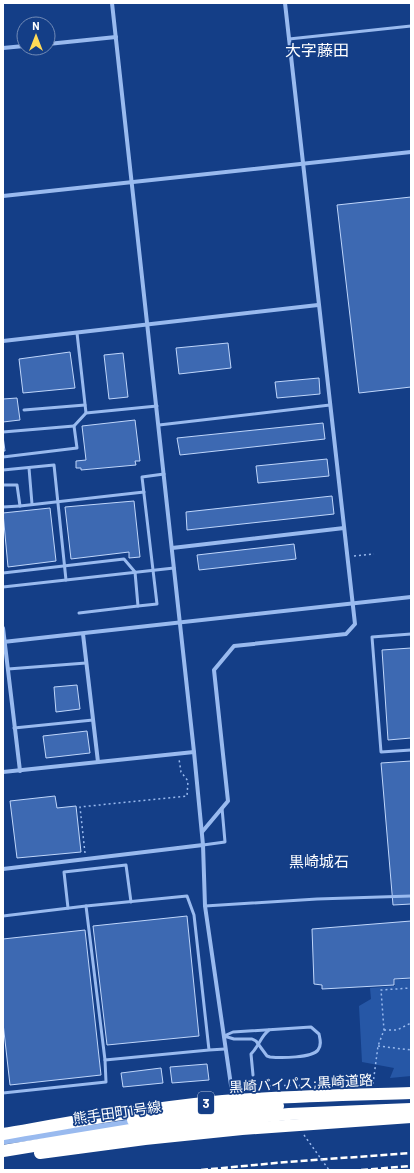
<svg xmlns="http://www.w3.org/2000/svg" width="414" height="1173" font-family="Barlow,'Noto Sans JP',sans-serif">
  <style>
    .green { fill: #2657a6 }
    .building { fill: #3d69b2; stroke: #bfd6fb }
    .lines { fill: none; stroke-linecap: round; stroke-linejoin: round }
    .path { stroke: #99baef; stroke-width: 1.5; stroke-dasharray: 2 3; stroke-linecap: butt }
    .service { stroke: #99baef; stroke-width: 3 }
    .minor { stroke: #99baef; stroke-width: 4 }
    .tertiary { stroke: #99baef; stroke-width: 7 }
    .rail { stroke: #fff; stroke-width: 2.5; stroke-dasharray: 7 3; stroke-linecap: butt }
    .path-bridge { stroke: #99baef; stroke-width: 1.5; stroke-dasharray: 2 3; stroke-linecap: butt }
    .motorway-bridge { stroke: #fff; stroke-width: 12 }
    .labels { text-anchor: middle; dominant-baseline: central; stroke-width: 3.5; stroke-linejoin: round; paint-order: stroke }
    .shield { fill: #143e87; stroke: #b8c5db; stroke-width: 1 }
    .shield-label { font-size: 13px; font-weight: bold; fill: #fff }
    .street-label { font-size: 14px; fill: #fff; stroke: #143e87 }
    .neighbourhood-label { font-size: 15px; fill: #fff; stroke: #143e87 }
    .quarter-label { font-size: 16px; fill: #fff; stroke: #143e87 }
  </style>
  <rect width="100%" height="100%" fill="#143e87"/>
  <polygon class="green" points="411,979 411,1076 390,1078 394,1068 362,1062 359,1006 371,999 370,988 395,986 395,980"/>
  <g class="building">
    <polygon points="411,197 411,387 359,393 337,205"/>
    <polygon points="228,343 231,368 179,374 176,348"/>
    <polygon points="70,352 75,388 23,393 19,359"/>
    <polygon points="123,353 128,397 109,399 104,355"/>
    <polygon points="319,378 320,394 277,398 275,382"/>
    <polygon points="17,398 20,420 3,422 3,399"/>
    <polygon points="135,420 140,461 135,461 136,465 81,470 81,468 76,468 76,461 86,460 82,426"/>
    <polygon points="323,423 325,439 180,455 177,438"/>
    <polygon points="3,436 5,451 3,451"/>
    <polygon points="327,459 329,476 258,483 256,466"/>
    <polygon points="332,496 334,514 187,530 186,512"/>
    <polygon points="134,501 140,557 129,558 129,552 71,559 65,507"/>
    <polygon points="50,508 56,561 8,567 3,513"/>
    <polygon points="294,544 296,559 199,570 197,555"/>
    <polygon points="411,648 411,738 388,740 382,650"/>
    <polygon points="77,685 80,709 56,712 54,687"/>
    <polygon points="87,731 90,753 46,758 43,736"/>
    <polygon points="411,761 411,904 393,905 381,763"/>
    <polygon points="55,796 57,808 76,806 81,852 17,858 10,801"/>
    <polygon points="187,916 199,1036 107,1045 93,926"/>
    <polygon points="411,921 411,978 394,979 394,985 322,989 322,985 314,984 312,929"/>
    <polygon points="85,930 101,1075 10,1085 3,1023 3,939"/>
    <polygon points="207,1064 209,1080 172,1083 170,1067"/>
    <polygon points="161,1068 163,1083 123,1087 121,1073"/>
  </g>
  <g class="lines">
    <g class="path">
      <polyline points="354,556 374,554"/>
      <polyline points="85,853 80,807 187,796 188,781 181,772 179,759"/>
      <polyline points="384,1030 397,1030 411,1023"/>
      <polyline points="378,1046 411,1050"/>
      <polyline points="373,1084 378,1046 384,1030 381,990 411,988"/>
      <polyline points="269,1086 299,1085 299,1087"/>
    </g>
    <g class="service">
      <polyline points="289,39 411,26"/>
      <polyline points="77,333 86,413"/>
      <polyline points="24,410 85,405"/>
      <polyline points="159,425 330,405"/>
      <polyline points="3,432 74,426"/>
      <polyline points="3,457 77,448 74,426 86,413 157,406"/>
      <polyline points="29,468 32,504"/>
      <polyline points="3,470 54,465 66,580"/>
      <polyline points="3,485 17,485 20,506 144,492"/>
      <polyline points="3,507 20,506"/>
      <polyline points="3,573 124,559 135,572 138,606 79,613"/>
      <polyline points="3,587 174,568"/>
      <polyline points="138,606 157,604 142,477 164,474"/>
      <polyline points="411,634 372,637 381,752 411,750"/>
      <polyline points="8,669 86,663"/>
      <polyline points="14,728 93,720"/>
      <polyline points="203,845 225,842 222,808"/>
      <polyline points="205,906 317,899 411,896"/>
      <polyline points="68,908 64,872 126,865 131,902"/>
      <polyline points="3,916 86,906"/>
      <path d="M311 1027 319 1034C320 1039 322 1045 318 1050 312 1058 281 1058 270 1057L267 1056 256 1041 252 1039H234L224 1036 233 1032Z"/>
      <polyline points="209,1050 194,915 187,896 86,906 105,1060 209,1050 225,1049"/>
      <path d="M253 1075 251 1054C259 1046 261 1036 269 1030"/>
      <polyline points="3,1093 106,1082 105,1060"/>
    </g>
    <g class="minor">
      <polyline points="112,3 194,752 203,845 205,906 233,1099"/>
      <polyline points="48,44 116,37"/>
      <polyline points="3,48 24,46"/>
      <polyline points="3,196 411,152"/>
      <polyline points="3,341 318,305"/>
      <polyline points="172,548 344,528"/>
      <polyline points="3,628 20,771"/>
      <polyline points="83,634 98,762"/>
      <polyline points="3,642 411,597"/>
      <polyline points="3,772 194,752"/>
      <polyline points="202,832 228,801 214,670 234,646 346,634 355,624 285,3"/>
      <polyline points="3,869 203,845"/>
    </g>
    <polyline class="tertiary" points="3,1141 137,1122"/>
    <g class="rail">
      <polyline points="201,1170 287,1162 411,1153"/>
      <polyline points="361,1170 411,1166"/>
    </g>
    <polyline class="path-bridge" points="304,1135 329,1170"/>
    <g class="motorway-bridge">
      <polyline points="133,1120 278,1106"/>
      <path d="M3 1134C73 1122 143 1109 213 1102 279 1096 345 1095 411 1093"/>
      <polyline points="3,1151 143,1128 204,1122 289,1114 411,1109"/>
      <polyline points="40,1153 145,1139 242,1129 411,1117"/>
    </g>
  </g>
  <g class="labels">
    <rect class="shield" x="198" y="1092" width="16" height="22" rx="3"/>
    <g class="shield-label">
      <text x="206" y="1103">3</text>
    </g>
    <g class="street-label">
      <text transform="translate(301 1083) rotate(-3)">黒崎バイパス;黒崎道路</text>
      <text transform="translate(117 1112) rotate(-8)">熊手田町1号線</text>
    </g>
    <g class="neighbourhood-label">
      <text x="319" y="861">黒崎城石</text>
    </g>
    <g class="quarter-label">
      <text x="317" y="49">大字藤田</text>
    </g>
  </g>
  <rect width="414" height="1173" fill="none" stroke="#ffffff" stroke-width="8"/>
  <g transform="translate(36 36)"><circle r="19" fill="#143e87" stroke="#728bb7"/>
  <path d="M0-3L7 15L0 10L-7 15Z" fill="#ffda57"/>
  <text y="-6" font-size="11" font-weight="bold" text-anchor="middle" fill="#ffffff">N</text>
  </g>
</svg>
